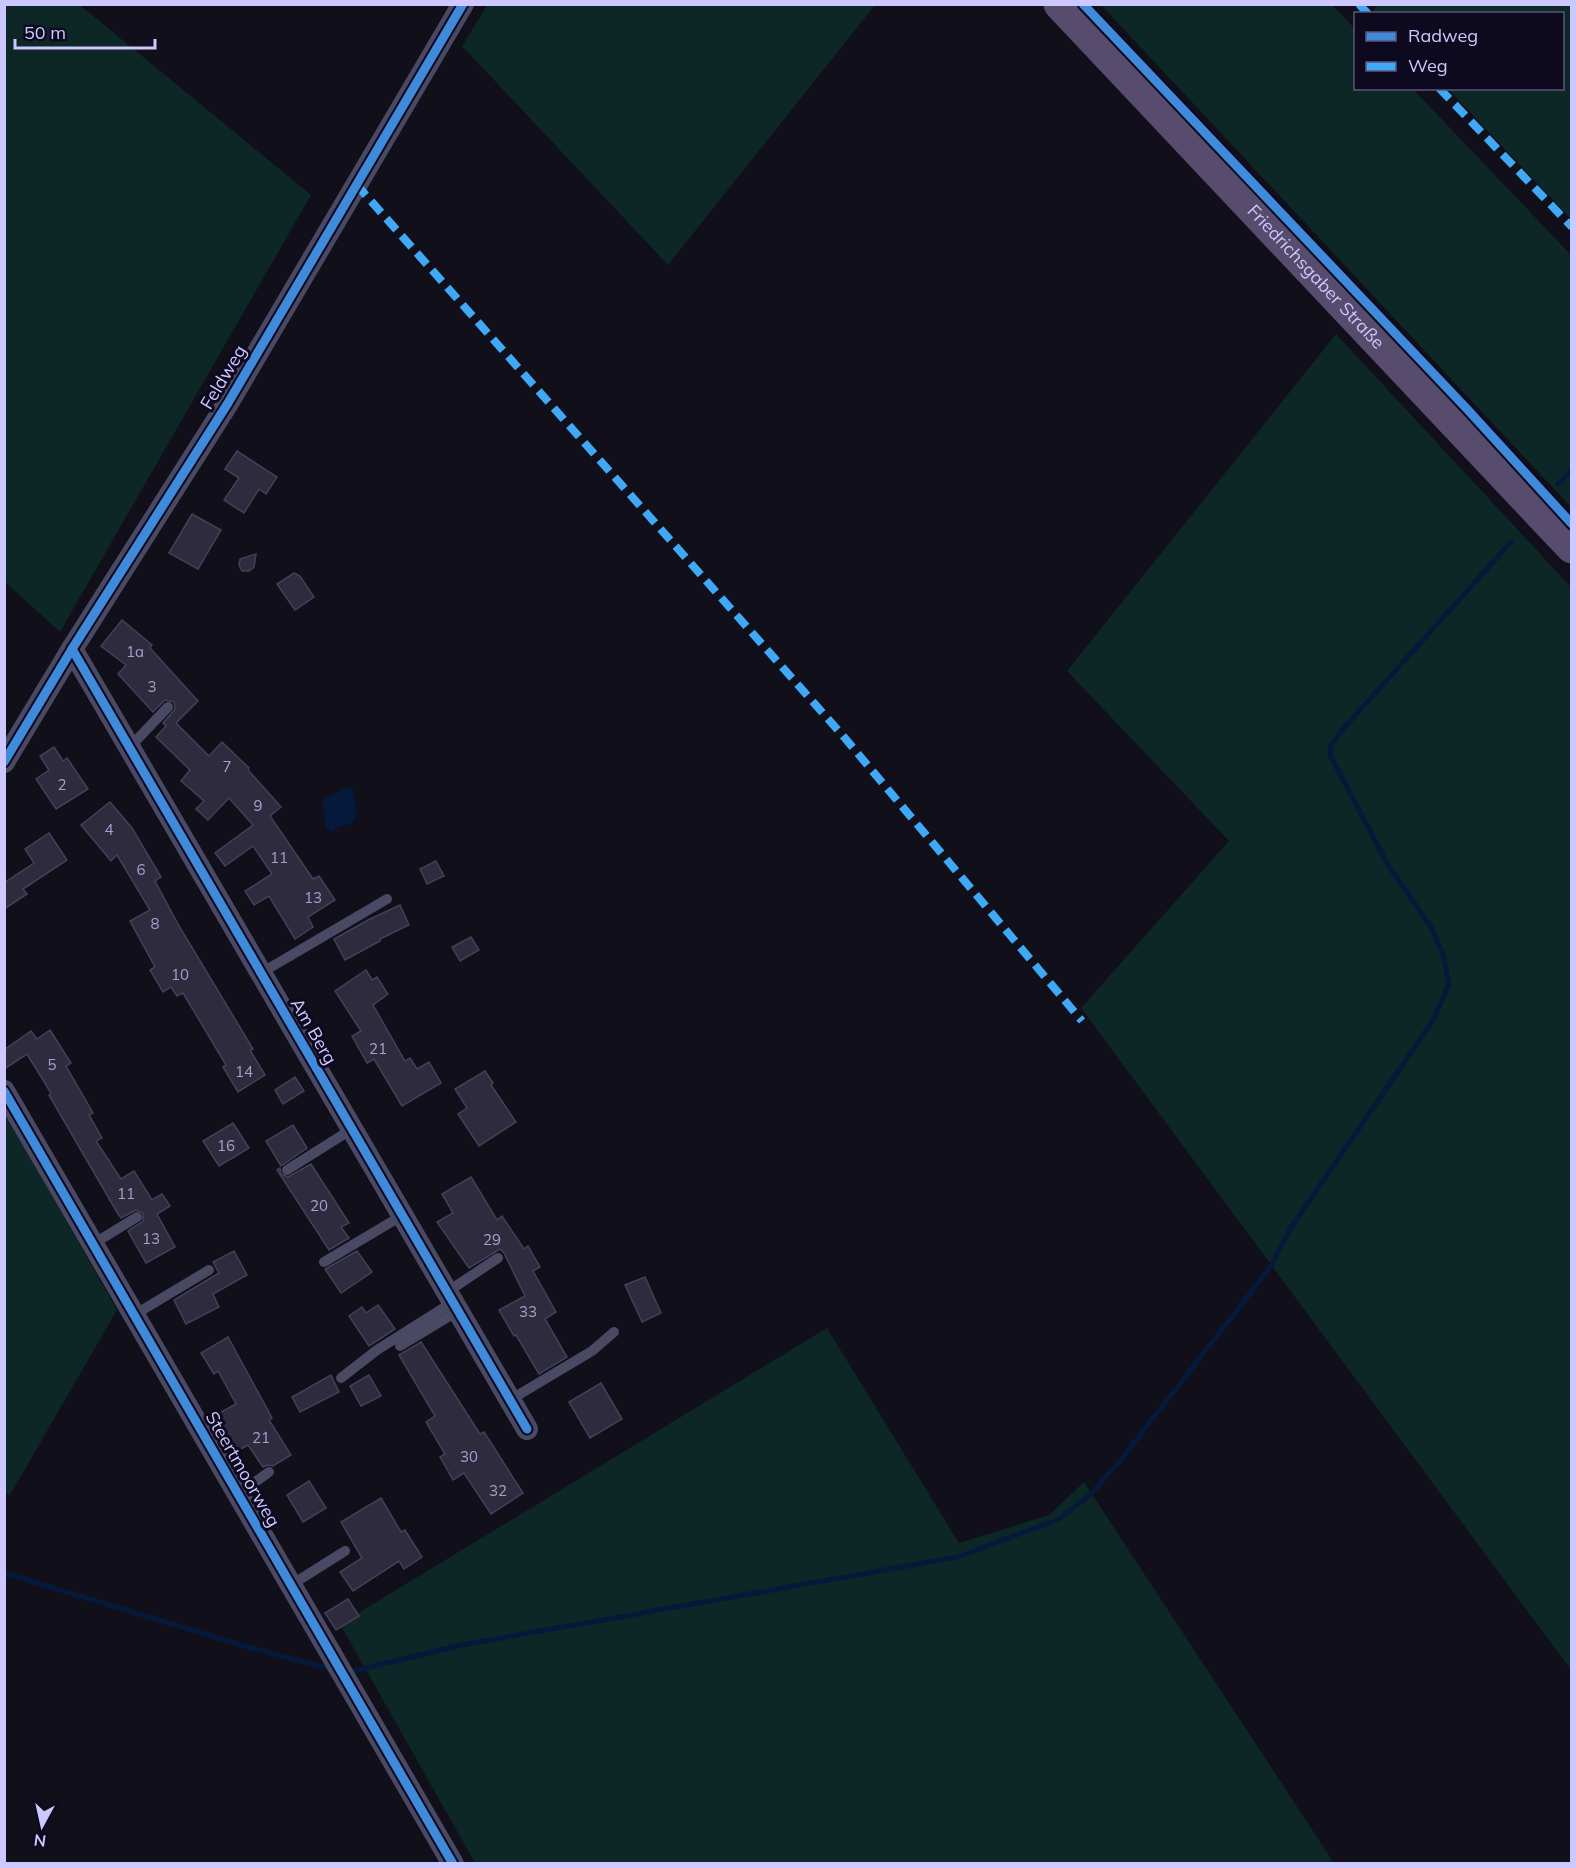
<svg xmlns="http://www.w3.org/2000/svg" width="1576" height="1868" font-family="Mulish,sans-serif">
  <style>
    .green { fill: #0d2626 }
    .water { fill: #051a3b }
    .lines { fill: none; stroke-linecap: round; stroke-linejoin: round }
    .stream { stroke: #051a3b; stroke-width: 5 }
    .building { fill: #2e2b3e; stroke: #434059; stroke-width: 1.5 }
    .lane { stroke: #494964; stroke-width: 10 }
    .street { stroke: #494964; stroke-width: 22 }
    .primary { stroke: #574b6e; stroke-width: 33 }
    .quiet { stroke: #3fa9f5; stroke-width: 8; stroke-dasharray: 15 8; stroke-linecap: butt }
    .cycleway-casing { stroke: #0d0a1f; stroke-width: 13 }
    .cycleway { stroke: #408adc; stroke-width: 9 }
    .labels { text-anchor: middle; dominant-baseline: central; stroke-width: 6; stroke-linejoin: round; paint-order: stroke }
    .number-label { font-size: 15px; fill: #a5a1cf }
    .street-label { font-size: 18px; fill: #cdc8ff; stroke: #0d0a1f }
  </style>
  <rect width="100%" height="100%" fill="#100f1a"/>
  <g class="green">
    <polygon points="5,4 80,5 311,195 60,632 5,582"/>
    <polygon points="488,4 875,4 875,5 668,265 462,46"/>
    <polygon points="1101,5 1332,5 1355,29 1356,88 1413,89 1571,255 1571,507"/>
    <polygon points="1378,5 1571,5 1571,219 1448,89 1562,88 1562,14 1377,13 1373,10"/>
    <polygon points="1336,334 1571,587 1571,1670 1081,1008 1229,841 1067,671"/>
    <polygon points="4,1111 117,1310 10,1495 4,1492"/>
    <polygon points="827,1328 959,1543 1049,1515 1084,1482 1334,1863 475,1863 340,1624"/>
  </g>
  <polygon class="water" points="349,787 353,790 357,815 352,824 340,826 332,832 325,828 325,816 322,803 324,799 344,788"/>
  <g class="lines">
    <g class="stream">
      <polyline points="1558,484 1572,470"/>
      <polyline points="4,1573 248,1647 331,1669"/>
      <polyline points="354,1671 461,1645 958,1557 1059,1519 1091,1494 1123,1457 1269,1269 1292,1226 1434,1019 1449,984 1443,954 1431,927 1388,865 1330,755 1331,745 1342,730 1511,542"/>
    </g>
  </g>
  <g class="building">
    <polygon points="237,451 277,477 266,494 259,489 244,513 224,500 239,478 225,469"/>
    <polygon points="192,514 221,530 198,569 169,553"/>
    <polygon points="256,554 254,567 249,571 242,571 239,565 240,559"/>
    <polygon points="294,573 300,576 314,597 295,610 277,584"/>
    <polygon points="122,620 152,645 150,648 198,701 176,723 209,756 222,742 249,768 248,770 281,807 270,816 313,879 319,876 335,900 308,917 313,927 295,939 269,896 254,905 245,891 272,874 253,846 225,866 215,853 253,825 229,798 208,820 196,809 204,801 181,781 190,770 156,737 166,726 163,723 175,709 174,702 165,700 153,712 118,674 126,665 101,646"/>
    <polygon points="54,747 63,761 67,758 88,789 56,809 36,779 49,770 40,756"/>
    <polygon points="110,802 132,828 161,877 155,881 179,926 253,1049 250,1050 265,1075 238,1092 223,1067 226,1065 183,993 177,996 171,987 163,992 150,970 155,967 130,921 150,910 117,855 111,861 81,825"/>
    <polygon points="49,833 67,860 23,889 27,894 4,909 4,883 34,863 25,849"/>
    <polygon points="436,861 444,876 427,884 420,869"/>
    <polygon points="400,905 409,925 380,939 380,941 345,960 334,939 368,920"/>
    <polygon points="471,937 479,950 460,961 452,947"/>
    <polygon points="366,970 372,980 377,977 388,994 373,1005 405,1061 410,1058 417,1069 429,1062 441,1083 402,1106 374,1059 367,1063 352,1036 361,1031 335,991"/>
    <polygon points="50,1030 71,1063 66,1066 93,1113 89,1115 102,1138 96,1141 121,1179 134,1171 152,1200 162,1194 170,1206 157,1214 175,1247 146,1263 128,1231 143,1221 143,1213 136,1210 121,1218 118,1214 49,1095 51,1093 27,1054 4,1069 4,1050 31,1031 37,1039"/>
    <polygon points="485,1071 493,1083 491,1085 516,1122 479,1146 458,1114 467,1108 455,1089"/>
    <polygon points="295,1077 304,1091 283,1104 275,1090"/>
    <polygon points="233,1123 249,1148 219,1166 203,1141"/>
    <polygon points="293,1125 307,1148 281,1166 266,1141"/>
    <polygon points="311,1164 349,1223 341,1227 349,1238 329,1250 277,1170 280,1168 281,1174 288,1177"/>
    <polygon points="471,1177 497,1220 502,1216 524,1249 528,1246 540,1267 533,1271 556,1312 545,1319 567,1357 539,1374 516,1335 514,1336 499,1310 525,1296 504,1253 500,1249 469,1268 437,1222 453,1213 442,1194"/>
    <polygon points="234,1251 247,1275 213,1294 219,1307 186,1324 174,1300 219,1273 213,1262"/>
    <polygon points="357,1251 372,1272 341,1293 325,1269"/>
    <polygon points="645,1277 661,1313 642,1322 625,1285"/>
    <polygon points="378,1305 395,1329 369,1346 349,1316 362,1307 366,1313"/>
    <polygon points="228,1337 272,1418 269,1420 291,1455 273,1466 268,1465 263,1467 248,1445 231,1455 210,1418 236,1404 218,1371 214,1374 201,1353"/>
    <polygon points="421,1342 480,1434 484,1432 523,1493 491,1514 464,1473 453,1480 440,1457 445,1454 426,1422 435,1416 399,1355"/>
    <polygon points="331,1375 339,1392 300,1412 292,1397"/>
    <polygon points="369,1375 381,1396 361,1406 350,1386"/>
    <polygon points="601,1383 622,1419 590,1438 569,1402"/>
    <polygon points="309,1481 326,1508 303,1522 287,1495"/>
    <polygon points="381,1498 401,1532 405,1530 422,1557 404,1569 399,1561 353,1591 340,1572 362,1558 341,1522"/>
    <polygon points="348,1599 359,1616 336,1630 325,1613"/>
  </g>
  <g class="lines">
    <g class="lane">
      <polyline points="129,748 168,707"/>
      <polyline points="261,973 387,899"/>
      <polyline points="287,1170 352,1129"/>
      <polyline points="93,1244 137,1217"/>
      <polyline points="324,1262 403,1215"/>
      <polyline points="447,1292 498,1258"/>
      <polyline points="134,1315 209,1270"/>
      <polyline points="400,1346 458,1311"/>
      <polyline points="341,1378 377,1350 453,1302"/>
      <polyline points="510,1400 592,1351 614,1332"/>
      <polyline points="239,1494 269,1472"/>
      <polyline points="291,1585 345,1551"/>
    </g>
    <g class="street">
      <polyline points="72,649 527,1429"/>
      <polyline points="4,762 72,649 228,403 463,4"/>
      <polyline points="4,1091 453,1864"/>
    </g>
    <path class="primary" id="s1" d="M1060 4 1572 547"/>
    <g class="quiet">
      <polyline points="1359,4 1368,14"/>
      <polyline points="1439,88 1572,227"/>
      <polyline points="356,184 844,737 1082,1021"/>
    </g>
    <g class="cycleway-casing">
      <g id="cycleway">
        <polyline points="1083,4 1467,409 1572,524"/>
        <polyline points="72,649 527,1429"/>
        <polyline points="4,762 72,649 228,403 463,4"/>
        <polyline points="4,1091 453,1864"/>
      </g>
    </g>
    <use href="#cycleway" class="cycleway"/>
  </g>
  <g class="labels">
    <g class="number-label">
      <text x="135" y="651">1a</text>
      <text x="152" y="686">3</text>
      <text x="227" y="766">7</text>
      <text x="62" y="784">2</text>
      <text x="258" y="805">9</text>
      <text x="109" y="829">4</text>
      <text x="279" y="857">11</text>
      <text x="141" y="869">6</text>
      <text x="313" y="897">13</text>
      <text x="155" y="923">8</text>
      <text x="180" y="974">10</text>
      <text x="378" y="1048">21</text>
      <text x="52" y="1064">5</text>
      <text x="244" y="1071">14</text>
      <text x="226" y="1145">16</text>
      <text x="126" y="1193">11</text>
      <text x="319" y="1205">20</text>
      <text x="151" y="1238">13</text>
      <text x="492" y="1239">29</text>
      <text x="528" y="1311">33</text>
      <text x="261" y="1437">21</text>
      <text x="469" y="1456">30</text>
      <text x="498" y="1490">32</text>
    </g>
    <g class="street-label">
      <text stroke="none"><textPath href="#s1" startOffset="374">Friedrichsgaber Straße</textPath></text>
      <text transform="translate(223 377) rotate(-59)">Feldweg</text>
      <text transform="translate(314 1031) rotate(60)">Am Berg</text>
      <text transform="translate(243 1469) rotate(60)">Steertmoorweg</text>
    </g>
  </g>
  <rect width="1576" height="1868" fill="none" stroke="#cdc8ff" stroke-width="12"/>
  <rect x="1354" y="12" width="210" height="78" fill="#0d0a1f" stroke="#5a5679" stroke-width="1.5"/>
  <rect x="1366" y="32" width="30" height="9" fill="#408adc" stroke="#5a5679" stroke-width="1.5"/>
  <text x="1408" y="42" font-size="18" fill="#cdc8ff">Radweg</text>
  <rect x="1366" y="62" width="30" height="9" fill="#3fa9f5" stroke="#5a5679" stroke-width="1.5"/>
  <text x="1408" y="72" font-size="18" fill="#cdc8ff">Weg</text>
  <g transform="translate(42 1826) rotate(188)" stroke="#0d0a1f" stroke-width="4.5" paint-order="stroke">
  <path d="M0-4.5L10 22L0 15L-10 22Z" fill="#cdc8ff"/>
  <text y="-9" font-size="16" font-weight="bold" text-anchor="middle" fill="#cdc8ff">N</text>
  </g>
  <path d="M15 39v9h140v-9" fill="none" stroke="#cdc8ff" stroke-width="3"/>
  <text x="24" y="39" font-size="18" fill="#cdc8ff" stroke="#0d0a1f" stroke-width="4.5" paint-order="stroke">50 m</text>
</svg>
